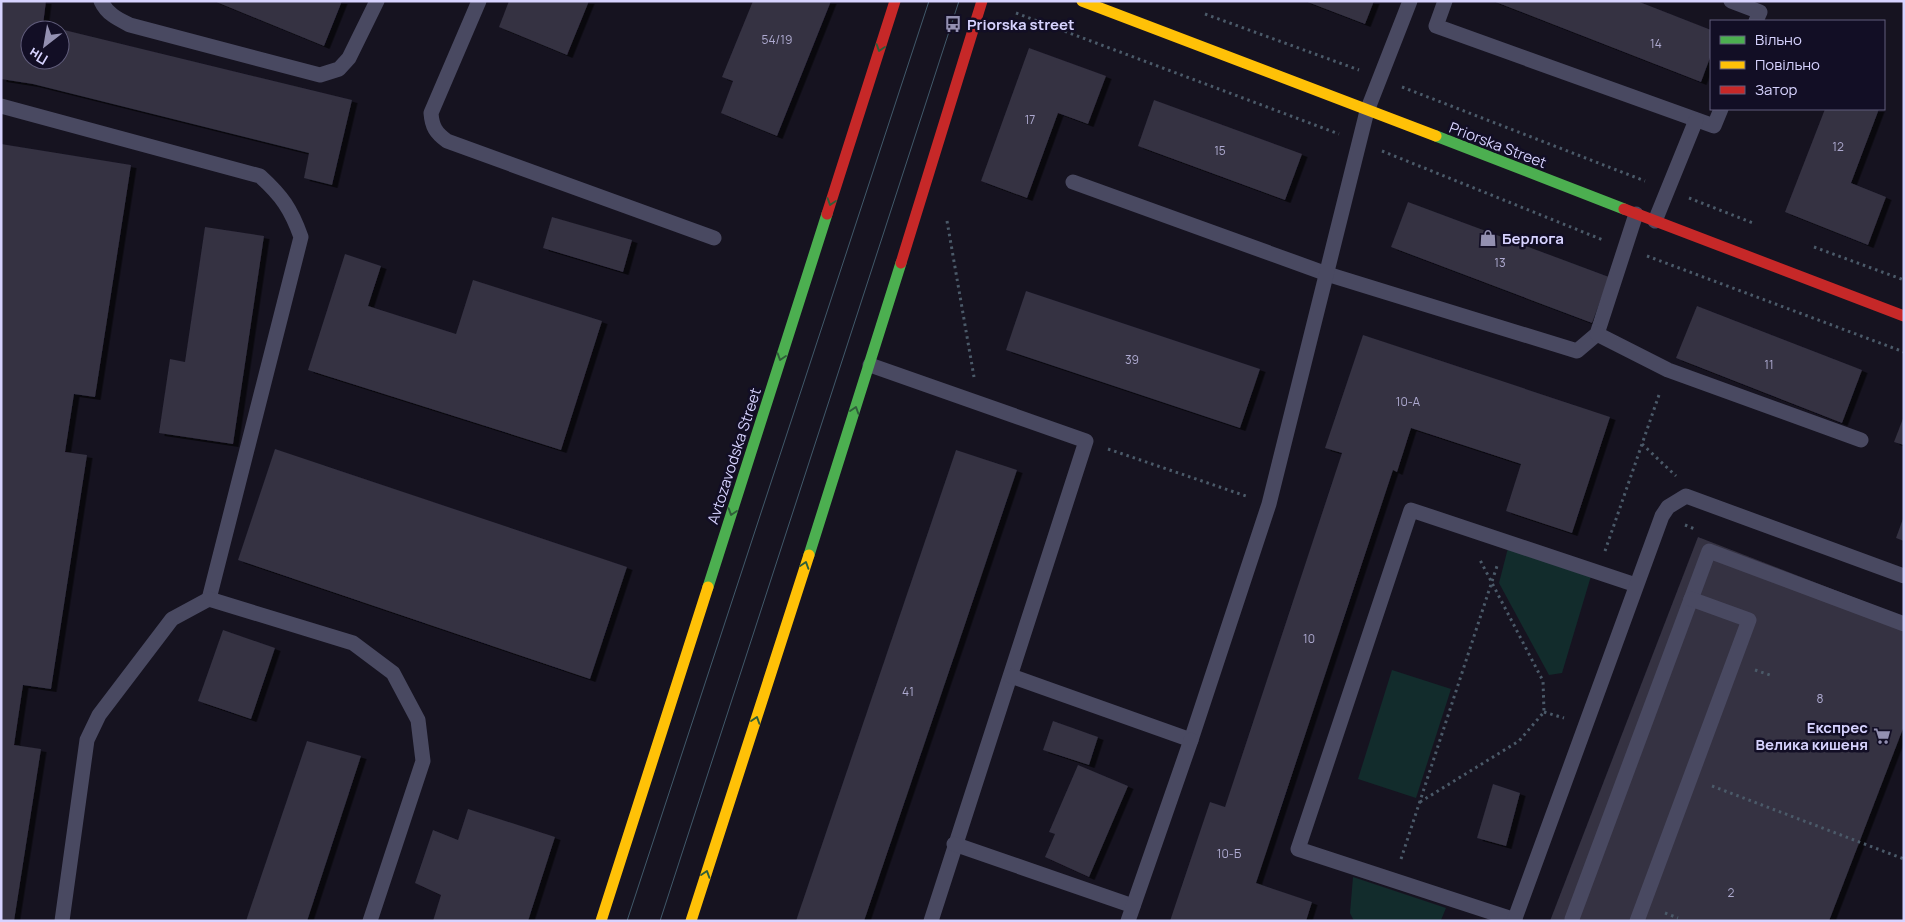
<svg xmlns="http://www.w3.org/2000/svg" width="1905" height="922" font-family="Manrope,sans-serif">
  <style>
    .green { fill: #122c2c }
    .building { fill: #343142; filter: url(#shadow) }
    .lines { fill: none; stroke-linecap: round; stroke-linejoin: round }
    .path { stroke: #4b5a69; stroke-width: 3; stroke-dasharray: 2.5 4; stroke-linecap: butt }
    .lane { stroke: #494961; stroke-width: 15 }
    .fast { stroke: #4caf50; stroke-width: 11 }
    .slow { stroke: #ffc107; stroke-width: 11 }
    .jam { stroke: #c62828; stroke-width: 11 }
    .tram { stroke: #41596a; stroke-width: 1 }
    .oneway { stroke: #2f5e3a }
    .labels { text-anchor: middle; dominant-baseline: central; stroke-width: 5; stroke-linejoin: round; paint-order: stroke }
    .number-label { font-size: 12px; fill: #aeaad0 }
    .poi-label { font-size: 15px; font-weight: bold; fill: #d7d3ff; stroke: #120e25; text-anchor: start }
    .street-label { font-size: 15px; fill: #d7d3ff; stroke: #120e25 }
  </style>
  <defs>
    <filter id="shadow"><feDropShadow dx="5.5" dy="3" stdDeviation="0" flood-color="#0009"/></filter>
  </defs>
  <rect width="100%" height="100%" fill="#161320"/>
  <g class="green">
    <polygon points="1508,548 1591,576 1562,673 1549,675 1499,583"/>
    <polygon points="1392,670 1451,689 1416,798 1358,779"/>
    <polygon points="1353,877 1446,908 1441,920 1354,921 1350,913"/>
  </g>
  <g class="building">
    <polygon points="1,1 46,1 43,25 60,30 30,30 30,60 60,60 60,29 352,100 332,185 304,178 309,153 33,84 1,79"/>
    <polygon points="214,1 342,1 324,46"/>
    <polygon points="509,1 589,1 567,55 499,27"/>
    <polygon points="753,1 831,1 777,136 721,113 733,81 722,77"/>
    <polygon points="1305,1 1374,1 1365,24"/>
    <polygon points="1493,1 1637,1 1711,30 1711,55 1701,82"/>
    <polygon points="1029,48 1106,76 1088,124 1058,113 1027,198 981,181"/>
    <polygon points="1154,100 1302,154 1285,200 1138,146"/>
    <polygon points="1825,109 1879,109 1851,183 1886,197 1868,245 1785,212"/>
    <polygon points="1,144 131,165 95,397 74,394 65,452 87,455 51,689 23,685 14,745 41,749 14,921 1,921"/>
    <polygon points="1408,202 1609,277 1592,323 1391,247"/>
    <polygon points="552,217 632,240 623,272 543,248"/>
    <polygon points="205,227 264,236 233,444 159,433 170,359 185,362"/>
    <polygon points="345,254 381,266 368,306 456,334 473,280 602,321 561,450 308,370"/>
    <polygon points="1026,291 1260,369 1240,428 1006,350"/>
    <polygon points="1697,306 1862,370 1842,423 1676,358"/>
    <polygon points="1363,335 1610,417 1572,533 1506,511 1521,464 1411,428 1397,472 1393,470 1256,883 1312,902 1306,921 1170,921 1210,802 1225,807 1342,453 1325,448"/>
    <polygon points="1904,416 1904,445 1894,442"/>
    <polygon points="275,449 627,567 590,679 238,560"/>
    <polygon points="956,450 1017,470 959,642 864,921 796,921"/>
    <polygon points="1904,516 1904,541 1896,538"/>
    <polygon points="1698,537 1904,617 1904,726 1829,921 1550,921"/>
    <polygon points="223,630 275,648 251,719 198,701"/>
    <polygon points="1053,721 1098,737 1089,765 1043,750"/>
    <polygon points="307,741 361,756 307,921 246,921"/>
    <polygon points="1078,765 1128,786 1089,877 1045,857 1055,834 1049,832"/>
    <polygon points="1493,784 1520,793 1506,846 1477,838"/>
    <polygon points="468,809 555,837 528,921 433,921 441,895 415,883 433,830 458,840"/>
  </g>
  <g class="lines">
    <g class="path">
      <polyline points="1016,13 1339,134"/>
      <polyline points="1205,14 1359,70"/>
      <polyline points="1402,87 1645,181"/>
      <polyline points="1382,151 1603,240"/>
      <polyline points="1689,198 1753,223"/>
      <polyline points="947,221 974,377"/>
      <polyline points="1814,247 1904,280"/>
      <polyline points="1647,256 1904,352"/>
      <polyline points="1642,444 1676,476"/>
      <polyline points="1108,449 1246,496"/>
      <polyline points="1685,525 1697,530"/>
      <polyline points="1605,551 1660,392"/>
      <polyline points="1755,670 1770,675"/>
      <polyline points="1544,712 1564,718"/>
      <polyline points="1712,786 1904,859"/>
      <polyline points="1420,802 1519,741 1544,712 1543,681 1479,558"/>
      <polyline points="1401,859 1498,563"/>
      <polyline points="1665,913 1678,918"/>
    </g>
    <g class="lane">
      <path d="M101 1C107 14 118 19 130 25L320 75 339 69 349 58 377 1"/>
      <path d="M479 1 431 113C432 127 436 133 447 141L714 238"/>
      <polyline points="1445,1 1436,26 1714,126 1721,109"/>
      <polyline points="1731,1 1760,12 1756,21"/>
      <path d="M1 106 260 176C282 196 291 209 301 237L209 599"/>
      <polyline points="1073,182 1327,274 1577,351 1597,334 1636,214"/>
      <polyline points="1655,221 1696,120"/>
      <polyline points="1597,334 1668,370 1861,440"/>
      <polyline points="870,365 1086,441 931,921"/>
      <polyline points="1011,676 1191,740 1269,504 1367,111 1410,1"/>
      <polyline points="954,844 1133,906"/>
      <polyline points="1572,919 1709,551 1904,624"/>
      <polyline points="1515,920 1298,849 1411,510 1636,585"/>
      <polyline points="62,921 87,740 99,715 172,619 209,599 353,643 393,673 418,720 423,761 370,921"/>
      <polyline points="1128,921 1191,740"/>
      <polyline points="1514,921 1662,516 1668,507 1686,496 1904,576"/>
      <polyline points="1637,921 1749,620 1691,599"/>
    </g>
    <g class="fast">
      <polyline points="1436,136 1624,209"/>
      <polyline points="809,555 901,263"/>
      <polyline points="708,587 827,214"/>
    </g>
    <g class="slow">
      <polyline points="1082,1 1436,136"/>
      <polyline points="601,921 708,587"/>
      <polyline points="691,921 809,555"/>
    </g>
    <g class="jam">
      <polyline points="1624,209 1904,316"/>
      <polyline points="827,214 895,1"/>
      <polyline points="901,263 982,1"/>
    </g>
    <g class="tram">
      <polyline points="627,921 929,1"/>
      <polyline points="660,921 959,1"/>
    </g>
  </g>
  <defs><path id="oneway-chevron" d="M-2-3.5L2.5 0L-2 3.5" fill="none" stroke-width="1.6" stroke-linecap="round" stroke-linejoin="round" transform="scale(1.25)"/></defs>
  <g class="oneway">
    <use href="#oneway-chevron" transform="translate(880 48) rotate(108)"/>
    <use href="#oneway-chevron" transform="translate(831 202) rotate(108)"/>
    <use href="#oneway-chevron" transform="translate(781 357) rotate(108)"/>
    <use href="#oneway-chevron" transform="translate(855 410) rotate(-72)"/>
    <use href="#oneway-chevron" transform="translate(732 512) rotate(108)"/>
    <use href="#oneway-chevron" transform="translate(805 565) rotate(-72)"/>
    <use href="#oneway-chevron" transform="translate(756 720) rotate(-72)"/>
    <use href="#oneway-chevron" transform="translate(706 874) rotate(-72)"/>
  </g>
  <defs>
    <g id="bus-bare" transform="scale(1.35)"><path d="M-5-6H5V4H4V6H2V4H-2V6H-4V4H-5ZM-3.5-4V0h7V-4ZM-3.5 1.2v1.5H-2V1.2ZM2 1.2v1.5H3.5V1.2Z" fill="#9390b1" stroke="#120e25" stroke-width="2.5" paint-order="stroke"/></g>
    <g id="shop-bare" transform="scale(1.35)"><path d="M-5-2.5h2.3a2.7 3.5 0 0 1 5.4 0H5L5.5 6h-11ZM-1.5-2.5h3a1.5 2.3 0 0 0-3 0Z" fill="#9390b1" stroke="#120e25" stroke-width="2.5" paint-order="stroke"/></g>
    <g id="supermarket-bare" transform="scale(1.35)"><path d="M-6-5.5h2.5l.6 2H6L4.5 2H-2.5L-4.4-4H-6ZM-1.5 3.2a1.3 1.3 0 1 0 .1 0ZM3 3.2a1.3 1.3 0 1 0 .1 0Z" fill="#9390b1" stroke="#120e25" stroke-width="2.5" paint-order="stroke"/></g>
  </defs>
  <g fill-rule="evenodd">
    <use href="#bus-bare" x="953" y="24"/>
    <use href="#shop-bare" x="1488" y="238"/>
    <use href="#supermarket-bare" x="1882" y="736"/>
  </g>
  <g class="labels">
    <g class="number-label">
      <text x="777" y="39">54/19</text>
      <text x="1656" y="43">14</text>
      <text x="1030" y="119">17</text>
      <text x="1838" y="146">12</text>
      <text x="1220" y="150">15</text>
      <text x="1500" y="262">13</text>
      <text x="1132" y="359">39</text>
      <text x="1769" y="364">11</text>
      <text x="1408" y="401">10-А</text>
      <text x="1309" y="638">10</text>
      <text x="908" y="691">41</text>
      <text x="1820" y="698">8</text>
      <text x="1229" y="853">10-Б</text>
      <text x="1731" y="892">2</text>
    </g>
    <g class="poi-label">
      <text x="967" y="24">Priorska street</text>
      <text x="1502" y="238">Берлога</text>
      <text x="1868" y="727" text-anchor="end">Експрес<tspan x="1868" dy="17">Велика кишеня</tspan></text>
    </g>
    <g class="street-label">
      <text transform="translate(1498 145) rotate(21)">Priorska Street</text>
      <text transform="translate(734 456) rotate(-72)">Avtozavodska Street</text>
    </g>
  </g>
  <rect width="1905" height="922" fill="none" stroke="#d7d3ff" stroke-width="5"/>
  <rect x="1710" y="20" width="175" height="90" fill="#120e25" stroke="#615d7c"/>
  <rect x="1720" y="36" width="25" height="8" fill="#4caf50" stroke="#615d7c"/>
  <text x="1755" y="45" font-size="15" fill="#d7d3ff">Вільно</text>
  <rect x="1720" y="61" width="25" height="8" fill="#ffc107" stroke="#615d7c"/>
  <text x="1755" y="70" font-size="15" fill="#d7d3ff">Повільно</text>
  <rect x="1720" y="86" width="25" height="8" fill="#c62828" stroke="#615d7c"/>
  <text x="1755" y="95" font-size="15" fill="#d7d3ff">Затор</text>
  <g transform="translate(45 45) rotate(211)"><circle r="24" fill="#120e25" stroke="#615d7c"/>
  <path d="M0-4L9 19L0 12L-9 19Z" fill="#9390b1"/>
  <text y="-8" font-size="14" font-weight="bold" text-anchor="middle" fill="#d7d3ff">Пн</text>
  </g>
</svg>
